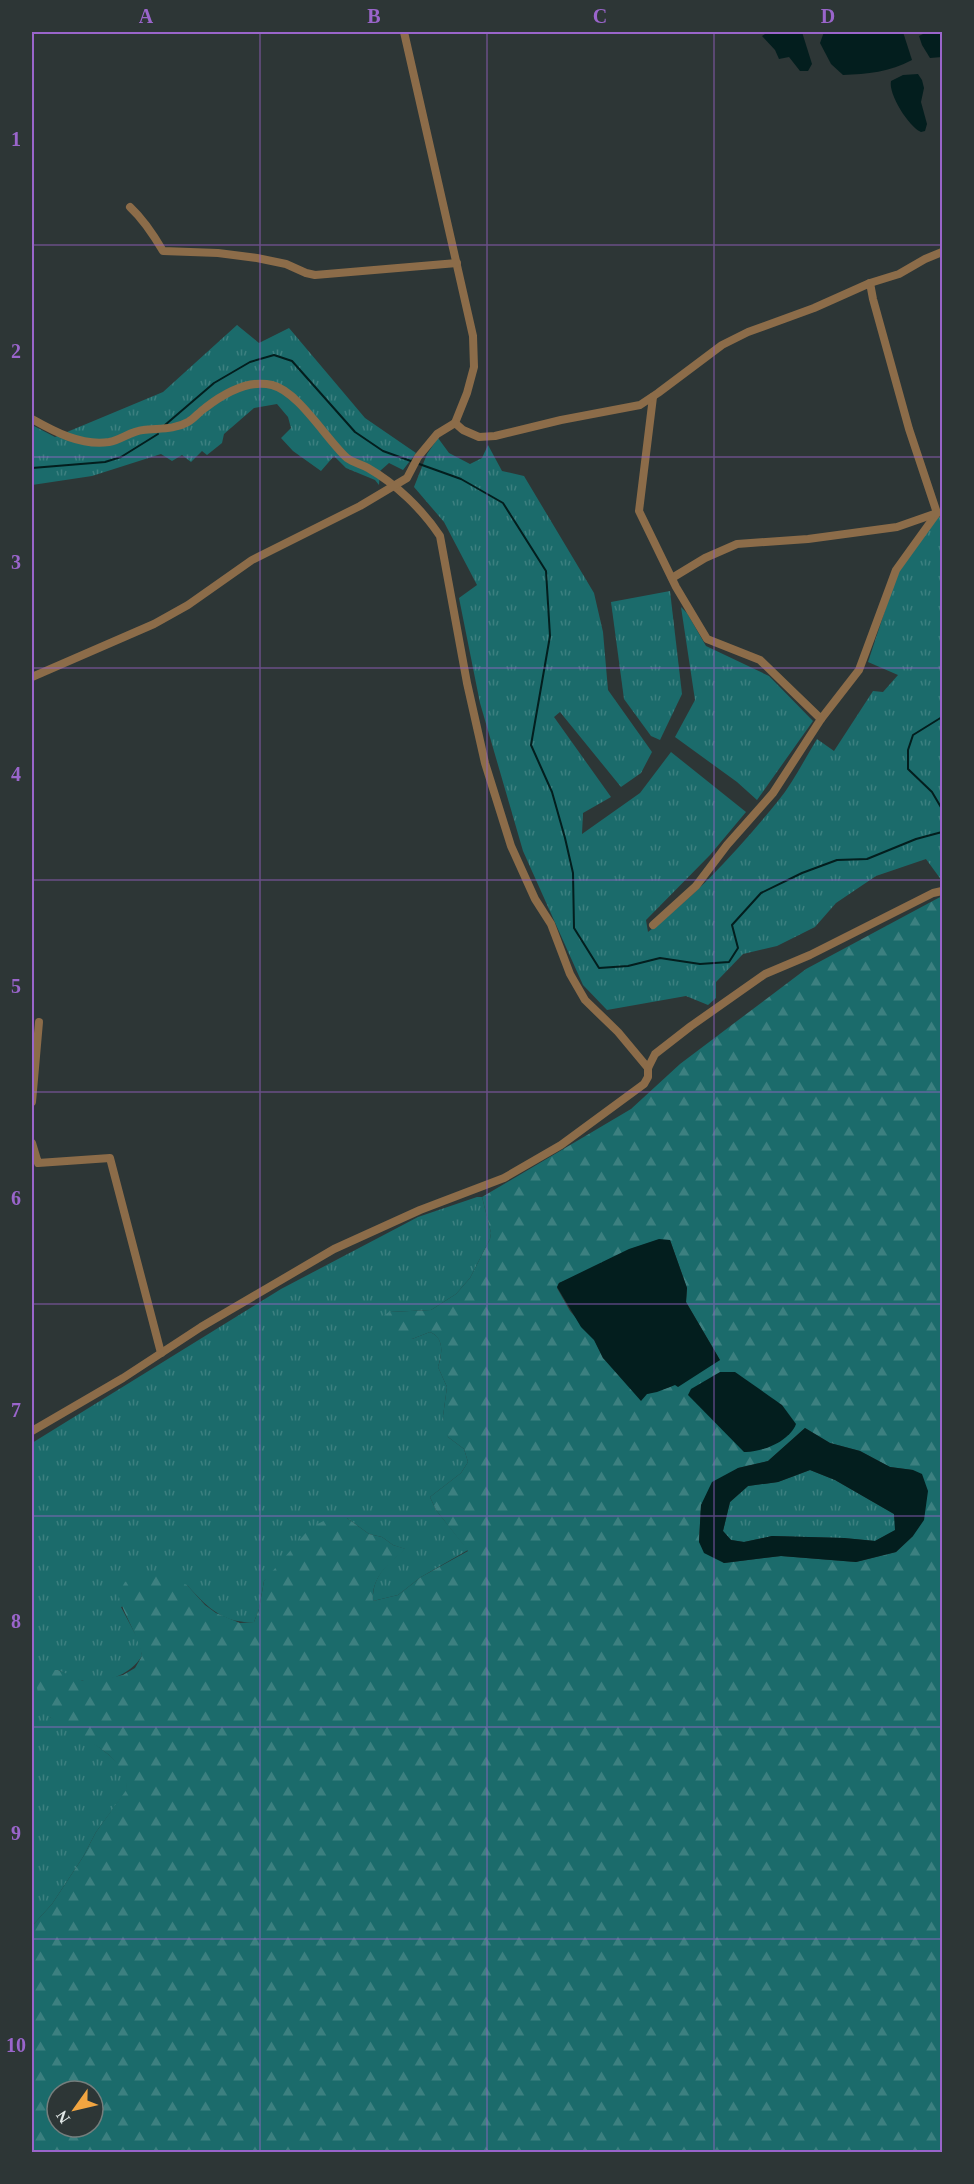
<svg xmlns="http://www.w3.org/2000/svg" width="974" height="2184" font-family="'Times New Roman',serif">
  <style>
    .grass { fill: url(#grass-tufts) }
    .forest { fill: url(#forest-firs); fill-rule: evenodd }
    .water { fill: #031e1e; fill-rule: evenodd }
    .lines { fill: none; stroke-linecap: round; stroke-linejoin: round }
    .stream { stroke: #031e1e; stroke-width: 2 }
    .minor { stroke: #8c6c49; stroke-width: 8 }
    .grid { fill: none; stroke: #9a65cb; stroke-width: 1.5; stroke-opacity: 0.55 }
    .neatline { fill: none; stroke: #9a65cb; stroke-width: 2 }
    .grid-label { font-size: 20px; text-anchor: middle; font-weight: bold; fill: #9a65cb }
  </style>
  <defs>
    <pattern id="grass-tufts" width="24" height="20" patternUnits="userSpaceOnUse" patternTransform="scale(1.5)"><rect width="24" height="20" fill="#1b6b6b"/><path d="M3 7l-1-3M5 7V3M7 7l1-3M15 17l-1-3M17 17v-4M19 17l1-3" fill="none" stroke="#3c8080"/></pattern>
    <pattern id="forest-firs" width="22" height="20" patternUnits="userSpaceOnUse" patternTransform="scale(1.5)"><rect width="22" height="20" fill="#1b6b6b"/><path d="M5 1l3.5 6h-7zM16 11l3.5 6h-7z" fill="#3c8080"/></pattern>
  </defs>
  <rect width="100%" height="100%" fill="#2d3636"/>
  <g class="grass">
    <polygon points="237,325 259,343 289,328 365,418 416,453 403,470 389,463 380,471 379,485 375,480 346,468 334,456 321,471 293,451 281,438 291,428 288,417 277,404 254,408 224,434 222,443 207,455 202,451 191,462 182,455 172,461 161,454 92,476 32,485 32,425 55,437 163,392"/>
    <path d="M438 438 449 453 470 464 482 458 488 445 502 471 524 476 594 593 603 632 608 690 652 752 641 773 621 787 560 712 554 717 611 797 583 813 582 834 640 793 671 752 746 812 710 855 646 920 648 932C697 895 739 849 778 801 793 783 804 760 817 739L834 751 873 691 883 692 898 675 868 662 898 571 939 516 942 522V881L926 859 876 876 836 903 815 927 777 946 743 954 716 982V998L708 1005 686 996 607 1010 583 985 523 851 480 703 459 598 477 585 444 522 414 487 427 454Z"/>
    <polygon points="670,591 682,694 660,740 651,736 624,699 611,602"/>
    <polygon points="681,607 687,613 706,646 769,676 813,721 757,800 737,782 675,737 695,700"/>
    <path d="M477 1197H482L491 1233 490 1239 470 1278 456 1294 431 1310 389 1312 412 1339 430 1332C445 1338 442 1354 438 1367L447 1387 443 1416 448 1437 464 1449 468 1462 461 1473 430 1497 436 1510 468 1550 421 1577 398 1595 373 1601C372 1576 387 1564 405 1549L393 1545 382 1537 369 1534 347 1518 264 1581 259 1609 254 1622C223 1624 206 1606 187 1585L121 1607 140 1643 142 1656C129 1676 108 1682 84 1681 76 1680 66 1674 58 1670L50 1717C71 1730 116 1752 125 1775 127 1779 127 1785 127 1790L96 1832 83 1857 52 1904 32 1926V1443L281 1289 418 1217Z"/>
    <polygon points="810,1470 835,1480 894,1514 896,1530 875,1541 844,1538 772,1536 744,1542 731,1540 723,1531 730,1502 748,1486 778,1482"/>
  </g>
  <path class="forest" d="M942 896V2152H32V1926L52 1904 83 1857 96 1832 127 1789C122 1747 78 1741 51 1718 40 1709 38 1692 35 1679L45 1670H58L83 1681 109 1678 123 1675 135 1668 142 1656C138 1634 124 1616 118 1594L125 1582 136 1576 149 1574 174 1580 187 1585 205 1605 216 1613 240 1623 254 1622 259 1609 264 1581 310 1528 333 1516 347 1518 369 1534 382 1537 393 1545 406 1549C389 1563 371 1577 373 1601L398 1595 421 1577 468 1551 436 1510 430 1497 461 1473 468 1462 464 1449 448 1437 445 1431 443 1416 447 1387 438 1367C442 1355 445 1338 430 1332L412 1339 391 1336 384 1323V1316L389 1312 431 1310 456 1294 470 1278 490 1239 491 1233 482 1197 631 1109 680 1064 806 969ZM670 1240 687 1288 686 1302 720 1360 670 1387 647 1394 603 1358 594 1339 570 1311 557 1288 559 1283ZM805 1428 830 1443 860 1451 890 1467 913 1470V1536L896 1552 856 1562 781 1556 724 1563 699 1542 701 1505 738 1468 768 1461ZM57 2091H93V2127H57Z"/>
  <g class="water">
    <polygon points="768,32 802,32 812,64 808,71 800,71 789,57 779,59 775,50 762,36"/>
    <path d="M824 32H903L912 60C890 72 867 74 843 75L831 64 820 43Z"/>
    <polygon points="927,32 942,32 942,57 930,58 922,45 919,36"/>
    <path d="M918 74 922 80 924 88 921 102 927 124 925 131 921 132C909 127 888 94 891 81L903 75Z"/>
    <polygon points="659,1239 670,1240 687,1288 686,1302 720,1360 678,1387 675,1385 657,1392 647,1394 641,1401 603,1358 594,1340 581,1327 557,1287 559,1283 629,1249"/>
    <path d="M720 1372H735L782 1405 796 1424C790 1441 761 1453 744 1452L688 1395 691 1389Z"/>
    <path d="M805 1428 830 1443 860 1451 890 1467 913 1470 922 1474 928 1491 924 1520 913 1536 896 1552 856 1562 781 1556 724 1563 704 1553 699 1542 701 1505 712 1482 738 1468 768 1461ZM810 1470 835 1480 894 1514 895 1530 875 1541 844 1538 772 1536 744 1542 731 1540 723 1531 730 1502 748 1486 778 1482Z"/>
  </g>
  <g class="lines">
    <g class="stream">
      <polyline points="165,425 214,383 250,362 274,355 292,361 355,432 383,451 461,479 503,503 546,571 550,636 531,745 552,792 565,838 573,873 574,928 599,968 628,966 660,958 700,964 729,962 738,948 732,925 761,893 802,873 837,860 867,859 916,839 942,832"/>
      <polyline points="32,468 105,462 121,457 158,434"/>
      <polyline points="942,717 913,735 908,750 908,769 932,792 942,809"/>
    </g>
    <g class="minor">
      <polyline points="404,32 473,336 474,367 467,393 455,423"/>
      <path d="M130 207C144 220 153 234 163 251L218 253 257 258 286 264 306 273 315 275 457 263"/>
      <polyline points="870,283 873,299 909,429 937,513"/>
      <polyline points="653,397 639,511 676,587 707,639 760,660 821,719 859,670 896,570 937,513"/>
      <path d="M32 419C55 432 81 446 109 442 121 440 131 431 143 430 158 428 174 430 188 422 194 419 199 412 205 408 223 394 248 379 272 385 298 391 327 440 347 458 354 463 361 464 368 468 396 484 422 509 440 536L467 683 485 763 511 846 535 899 551 924 570 974 585 1000 618 1032 648 1068"/>
      <polyline points="672,578 705,558 737,544 808,539 897,527 937,513"/>
      <polyline points="32,677 154,624 188,605 252,560 360,506 407,478 418,457 437,434 455,423 463,430 479,437 495,436 561,420 640,405 658,393 722,345 748,332 814,308 870,283 899,274 925,259 942,252"/>
      <polyline points="653,925 696,886 727,845 773,793 821,719"/>
      <polyline points="32,1102 39,1022"/>
      <polyline points="32,1143 38,1163 110,1158 161,1353"/>
      <polyline points="32,1431 123,1378 201,1327 334,1249 420,1210 504,1178 561,1145 644,1084 648,1077 648,1068 655,1054 691,1026 765,974 810,955 933,893 942,891"/>
    </g>
  </g>
  <path class="grid" d="M260 32V2152M487 32V2152M714 32V2152M32 245H942M32 457H942M32 668H942M32 880H942M32 1092H942M32 1304H942M32 1516H942M32 1727H942M32 1939H942"/>
  <rect width="974" height="2184" fill="none" stroke="#2d3636" stroke-width="66"/>
  <g transform="translate(75 2109) rotate(236)"><circle r="28" fill="#2d3636" stroke="#757e7d" stroke-width="1.5"/>
  <path d="M0-4.5L10 22L0 15L-10 22Z" fill="#f2a541"/>
  <text y="-9" font-size="16" font-weight="bold" text-anchor="middle" fill="#e2e9e8">N</text>
  </g>
  <rect x="33" y="33" width="908" height="2118" class="neatline"/>
  <g class="grid-label">
    <text x="146" y="23">A</text>
    <text x="374" y="23">B</text>
    <text x="600" y="23">C</text>
    <text x="828" y="23">D</text>
    <text x="16" y="146">1</text>
    <text x="16" y="358">2</text>
    <text x="16" y="569">3</text>
    <text x="16" y="781">4</text>
    <text x="16" y="993">5</text>
    <text x="16" y="1205">6</text>
    <text x="16" y="1417">7</text>
    <text x="16" y="1628">8</text>
    <text x="16" y="1840">9</text>
    <text x="16" y="2052">10</text>
  </g>
</svg>
